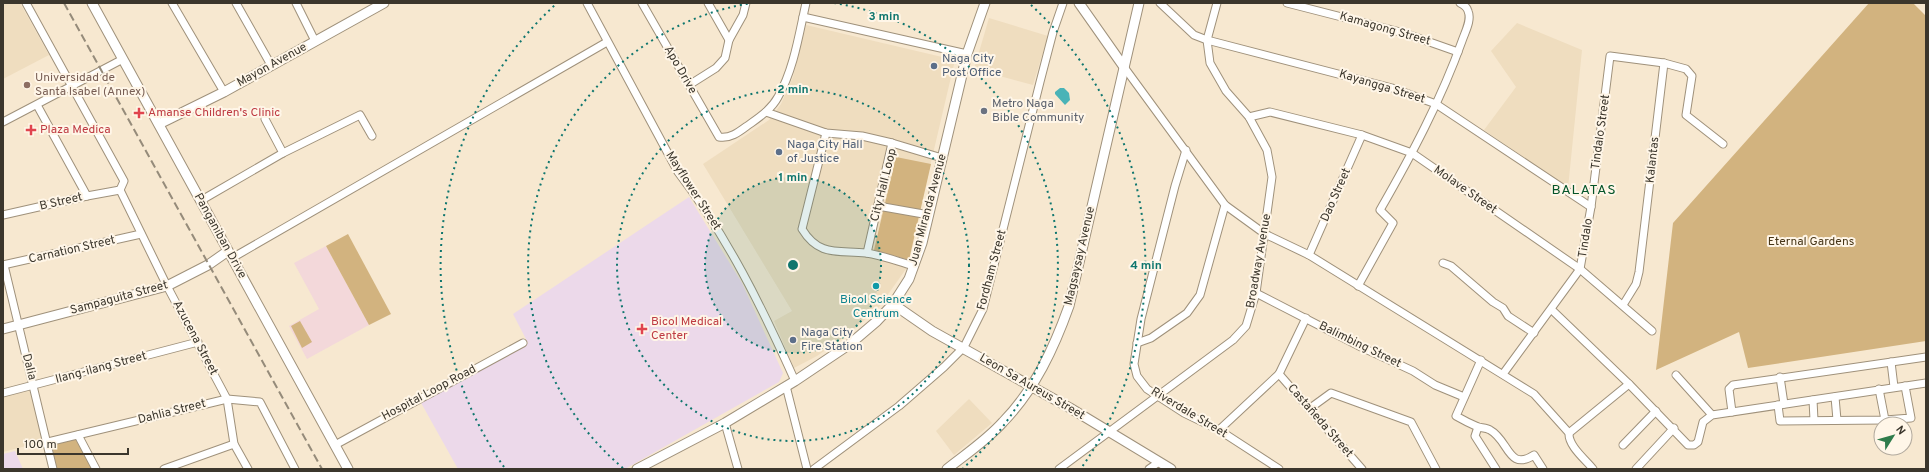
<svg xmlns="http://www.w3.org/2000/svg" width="1929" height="472" font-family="Overpass,sans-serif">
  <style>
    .built { fill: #efddbf }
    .industrial { fill: #f3d8da }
    .medical { fill: #ecd9ea }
    .green { fill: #d2b37f }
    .water { fill: #4ab3b7 }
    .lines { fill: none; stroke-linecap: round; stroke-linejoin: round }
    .street-casing { stroke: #9f917b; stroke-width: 9 }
    .secondary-casing { stroke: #9f917b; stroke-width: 11 }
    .street { stroke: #fff; stroke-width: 7 }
    .secondary { stroke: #fff; stroke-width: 9 }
    .rail { stroke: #958b7a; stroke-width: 2; stroke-dasharray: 8 4; stroke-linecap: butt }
    .ring { fill: none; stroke: #0f766e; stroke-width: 2; stroke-dasharray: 2 4 }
    .service-dot { fill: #5c6f8a; stroke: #fff6e8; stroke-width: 1.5 }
    .education-dot { fill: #8d6e63; stroke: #fff6e8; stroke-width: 1.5 }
    .worship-dot { fill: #6b7280; stroke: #fff6e8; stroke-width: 1.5 }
    .health-dot { fill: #e0444e; stroke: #fff6e8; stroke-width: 1.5 }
    .culture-dot { fill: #0f9aa8; stroke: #fff6e8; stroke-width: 1.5 }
    .labels { text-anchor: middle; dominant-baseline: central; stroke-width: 4; stroke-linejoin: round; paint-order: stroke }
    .street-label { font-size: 12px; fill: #3b362c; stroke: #fff6e8 }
    .service-label { font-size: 12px; fill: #4e5e75; stroke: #fff6e8; text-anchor: start }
    .education-label { font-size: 12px; fill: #785e54; stroke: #fff6e8; text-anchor: start }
    .worship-label { font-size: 12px; fill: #5b616d; stroke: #fff6e8; text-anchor: start }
    .health-label { font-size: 12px; fill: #be3a42; stroke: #fff6e8; text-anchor: start }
    .park-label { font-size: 12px; fill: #463517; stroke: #fff6e8 }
    .culture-label { font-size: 12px; fill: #0d838f; stroke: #fff6e8 }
    .quarter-label { font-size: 14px; letter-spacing: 1px; fill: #05552a; stroke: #fff6e8 }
    .centre { fill: #0f766e; stroke: #fff6e8; stroke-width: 2 }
    .ring-label { font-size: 12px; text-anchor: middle; font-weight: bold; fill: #0f766e; stroke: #fff6e8; stroke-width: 4; stroke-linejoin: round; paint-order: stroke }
  </style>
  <rect width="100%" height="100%" fill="#f7e8d0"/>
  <g class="built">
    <polygon points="3,3 20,3 49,55 3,79"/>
    <polygon points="989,18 1048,36 1033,85 974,69"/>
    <polygon points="1517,23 1582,50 1568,188 1484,130 1516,87 1491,51"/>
    <polygon points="806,25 955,60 906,269 879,307 850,333 817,356 794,368 774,321 792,311 703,164 769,120 781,104 793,77"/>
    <polygon points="30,391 45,441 3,452 3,396"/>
    <polygon points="969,399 992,423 954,455 936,431"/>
  </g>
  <polygon class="industrial" points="326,246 369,325 307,359 289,326 319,309 294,263"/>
  <g class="medical">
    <polygon points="689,197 742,283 783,373 779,382 625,469 458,469 420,401 528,343 513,314"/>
    <polygon points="15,451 23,469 3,469 3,454"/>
  </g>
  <g class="green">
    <polygon points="1869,3 1913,3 1926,16 1926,341 1748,368 1739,332 1656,370 1673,223"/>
    <polygon points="896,157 931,164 909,260 874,250"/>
    <polygon points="348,234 391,314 369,325 326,246"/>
    <polygon points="300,321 312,342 302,348 291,326"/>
    <polygon points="77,439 92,469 56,469 52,444"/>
  </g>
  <polygon class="water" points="1060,88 1064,88 1069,93 1070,100 1065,105 1055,94 1055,92"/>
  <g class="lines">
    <g class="street-casing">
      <g id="street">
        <polyline points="26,3 124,181 120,190"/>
        <polyline points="172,3 224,92"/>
        <polyline points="236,3 271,65"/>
        <polyline points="296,3 315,41"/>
        <path d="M587 3 678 172C727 236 762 307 795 381"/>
        <path d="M642 3 719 137C730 139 739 132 747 126 758 118 771 110 778 97 794 69 799 34 806 3"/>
        <polyline points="708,3 729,40"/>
        <polyline points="1160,3 1194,35 1207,40 1392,88 1436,104 1591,207"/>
        <polyline points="1287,3 1404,33 1458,52"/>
        <polyline points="803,17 967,54"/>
        <path d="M1124 67 1225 205 1265 234 1309 255 1534 394 1569 433C1568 446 1586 460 1593 469"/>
        <polyline points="689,85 716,68 725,58 729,40 743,15 746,3"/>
        <polyline points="37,105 87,196"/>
        <polyline points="766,112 826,133 862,136 892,143"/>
        <polyline points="1249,117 1270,112 1362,135 1412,153 1580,269 1652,331"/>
        <polyline points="265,119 283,153"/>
        <polyline points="3,122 123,59"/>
        <path d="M826 133 802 229C819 257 838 250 866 253 882 255 899 262 914 266"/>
        <polyline points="1186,150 1175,186 1141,319 1134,364 1137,376 1147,389 1184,413 1219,430 1279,469"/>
        <polyline points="120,190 167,286 227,399 234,444 248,469"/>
        <polyline points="200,201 283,153 360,115 372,136"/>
        <polyline points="878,206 929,215"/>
        <polyline points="3,215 87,196 120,190"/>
        <polyline points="867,253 892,143 942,158"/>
        <polyline points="1309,255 1362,135"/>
        <polyline points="232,258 607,42"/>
        <polyline points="1443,263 1451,266 1493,302 1503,308 1508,316 1534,333"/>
        <polyline points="3,265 141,234"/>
        <polyline points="4,265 53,469"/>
        <path d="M1358 286 1393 223 1380 210C1411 156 1441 100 1462 41 1465 32 1472 20 1468 11 1467 7 1464 5 1460 3"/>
        <polyline points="1256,293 1361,347 1413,371 1435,385 1464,397"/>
        <polyline points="1623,305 1636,284 1639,272 1664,63"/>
        <polyline points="1552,310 1629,384 1688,445 1694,445 1698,442 1703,422 1712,415 1926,383"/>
        <polyline points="1137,343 1151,338 1187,313 1200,295 1225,205"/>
        <path d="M1481 360 1456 416C1463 420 1471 424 1478 427 1482 428 1487 428 1490 430 1509 440 1508 472 1534 455L1543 469"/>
        <polyline points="1891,362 1894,387"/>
        <polyline points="1279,374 1362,469"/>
        <polyline points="1503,374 1580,269 1591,207 1610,56 1664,63 1686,69 1692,76 1686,115 1723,144"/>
        <polyline points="1676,375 1712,415"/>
        <polyline points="1780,377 1784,404"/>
        <polyline points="786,386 807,469"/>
        <polyline points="1879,389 1885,420"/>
        <polyline points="3,393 198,342"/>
        <polyline points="1835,397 1837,420"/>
        <polyline points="1813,400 1814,420"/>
        <polyline points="1778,405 1780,421 1885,420 1911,418 1905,386"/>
        <polyline points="1309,409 1331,393 1411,422 1436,469"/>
        <polyline points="1732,412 1729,389 1733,385 1926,357"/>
        <polyline points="725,423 738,469"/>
        <polyline points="1478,427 1475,436 1496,469"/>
        <polyline points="1219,430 1279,374 1306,318"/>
        <polyline points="1569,433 1629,384"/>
        <polyline points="78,435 96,469"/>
        <polyline points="48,442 227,399 260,402 295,469"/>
        <polyline points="335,445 523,343"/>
        <polyline points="1623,445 1656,411"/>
        <polyline points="164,469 234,444"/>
        <polyline points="814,469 899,406 944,367 964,347 983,309 1040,82 1053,32 1063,3"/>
        <polyline points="1059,469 1233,340 1246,326 1256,293 1272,177 1267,150 1249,117 1226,91 1210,63 1207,40 1217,3"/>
        <polyline points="1149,469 1159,462"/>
        <polyline points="1636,469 1674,428"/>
      </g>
    </g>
    <g class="secondary-casing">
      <g id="secondary">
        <polyline points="92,3 348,469"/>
        <polyline points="1079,3 1124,67"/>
        <polyline points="159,124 224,92 384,3"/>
        <polyline points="893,304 932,331 1070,408 1171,469"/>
        <polyline points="3,329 167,286 208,265 228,251"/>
        <polyline points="637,469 725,423 795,381 850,344 877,321 893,304 909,279 922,243 967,54 985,3"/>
        <path d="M947 469C966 454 987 440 1003 422 1035 389 1054 348 1069 306L1139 3"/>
      </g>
    </g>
    <use href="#street" class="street"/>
    <use href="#secondary" class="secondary"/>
    <polyline class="rail" points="64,3 322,469"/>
  </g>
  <circle cx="793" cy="265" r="88" fill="#0f766e" fill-opacity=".12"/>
  <g class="ring">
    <circle cx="793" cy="265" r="88"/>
    <circle cx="793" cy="265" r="176"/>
    <path d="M623 468A265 265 0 0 1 752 3M834 3A265 265 0 0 1 963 468"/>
    <path d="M504 467A353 353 0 0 1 555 5M1031 5A353 353 0 0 1 1082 467"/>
  </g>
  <g class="service-dot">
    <circle cx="934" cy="66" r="4"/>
    <circle cx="779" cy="152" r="4"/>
    <circle cx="793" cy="340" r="4"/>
  </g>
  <circle class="education-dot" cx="27" cy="85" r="4"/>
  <circle class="worship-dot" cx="984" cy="111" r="4"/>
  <g class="health-dot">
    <path d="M137 107h4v4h4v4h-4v4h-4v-4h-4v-4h4z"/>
    <path d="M29 124h4v4h4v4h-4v4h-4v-4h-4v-4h4z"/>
    <path d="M640 323h4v4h4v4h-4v4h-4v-4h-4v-4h4z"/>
  </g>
  <circle class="culture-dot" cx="876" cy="286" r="4"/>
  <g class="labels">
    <g class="street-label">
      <text transform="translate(1385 29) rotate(16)">Kamagong Street</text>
      <text transform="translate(272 65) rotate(-29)">Mayon Avenue</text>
      <text transform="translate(680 70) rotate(60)">Apo Drive</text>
      <text transform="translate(1382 87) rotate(17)">Kayangga Street</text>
      <text transform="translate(1601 132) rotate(-82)">Tindalo Street</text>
      <text transform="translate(1653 160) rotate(-84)">Kalantas</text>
      <text transform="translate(884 185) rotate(-76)">City Hall Loop</text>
      <text transform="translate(1465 190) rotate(35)">Molave Street</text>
      <text transform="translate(693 191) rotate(57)">Mayflower Street</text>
      <text transform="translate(1336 195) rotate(-66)">Dao Street</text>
      <text transform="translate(61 202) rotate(-13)">B Street</text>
      <text transform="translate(928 210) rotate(-75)">Juan Miranda Avenue</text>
      <text transform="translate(220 236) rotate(61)">Panganiban Drive</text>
      <text transform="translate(1586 238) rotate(-81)">Tindalo</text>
      <text transform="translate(72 250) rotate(-13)">Carnation Street</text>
      <text transform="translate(1080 256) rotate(-77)">Magsaysay Avenue</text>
      <text transform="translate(1259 261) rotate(-80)">Broadway Avenue</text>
      <text transform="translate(992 270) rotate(-75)">Fordham Street</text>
      <text transform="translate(119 298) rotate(-15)">Sampaguita Street</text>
      <text transform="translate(195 338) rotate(62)">Azucena Street</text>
      <text transform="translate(1360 345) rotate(26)">Balimbing Street</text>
      <text transform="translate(29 367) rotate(76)">Dalia</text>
      <text transform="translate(101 368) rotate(-15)">Ilang-ilang Street</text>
      <text transform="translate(1032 387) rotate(30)">Leon Sa Aureus Street</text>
      <text transform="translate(429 393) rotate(-28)">Hospital Loop Road</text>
      <text transform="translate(172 412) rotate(-14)">Dahlia Street</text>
      <text transform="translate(1189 413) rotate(31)">Riverdale Street</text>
      <text transform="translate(1320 421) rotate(49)">Castañeda Street</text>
    </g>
    <g class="service-label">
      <text x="942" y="59">Naga City<tspan x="942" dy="14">Post Office</tspan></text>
      <text x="787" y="145">Naga City Hall<tspan x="787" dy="14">of Justice</tspan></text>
      <text x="801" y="333">Naga City<tspan x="801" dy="14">Fire Station</tspan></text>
    </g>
    <g class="education-label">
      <text x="35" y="78">Universidad de<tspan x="35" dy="14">Santa Isabel (Annex)</tspan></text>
    </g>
    <g class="worship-label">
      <text x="992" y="104">Metro Naga<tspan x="992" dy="14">Bible Community</tspan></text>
    </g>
    <g class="health-label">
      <text x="148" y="113">Amanse Children's Clinic</text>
      <text x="40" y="130">Plaza Medica</text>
      <text x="651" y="322">Bicol Medical<tspan x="651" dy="14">Center</tspan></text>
    </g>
    <g class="park-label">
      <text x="1811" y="242">Eternal Gardens</text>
    </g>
    <g class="culture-label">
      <text x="876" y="300">Bicol Science<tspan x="876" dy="14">Centrum</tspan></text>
    </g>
    <g class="quarter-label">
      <text x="1584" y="190">BALATAS</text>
    </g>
  </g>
  <circle cx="793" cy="265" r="6" class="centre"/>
  <g class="ring-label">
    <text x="884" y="20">3 min</text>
    <text x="793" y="93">2 min</text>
    <text x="793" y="181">1 min</text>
    <text x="1146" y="269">4 min</text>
  </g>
  <rect width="1929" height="472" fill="none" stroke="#3b362c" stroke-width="8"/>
  <g transform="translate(1893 436) rotate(53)"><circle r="19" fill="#fff6e8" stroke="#b1a99d"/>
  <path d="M0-3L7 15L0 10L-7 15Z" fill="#2f7c4b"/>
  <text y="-6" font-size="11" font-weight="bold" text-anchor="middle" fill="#3b362c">N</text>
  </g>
  <path d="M18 448v6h110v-6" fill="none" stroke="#3b362c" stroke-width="2"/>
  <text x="24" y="448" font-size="12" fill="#3b362c" stroke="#fff6e8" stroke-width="3" paint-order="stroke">100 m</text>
</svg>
